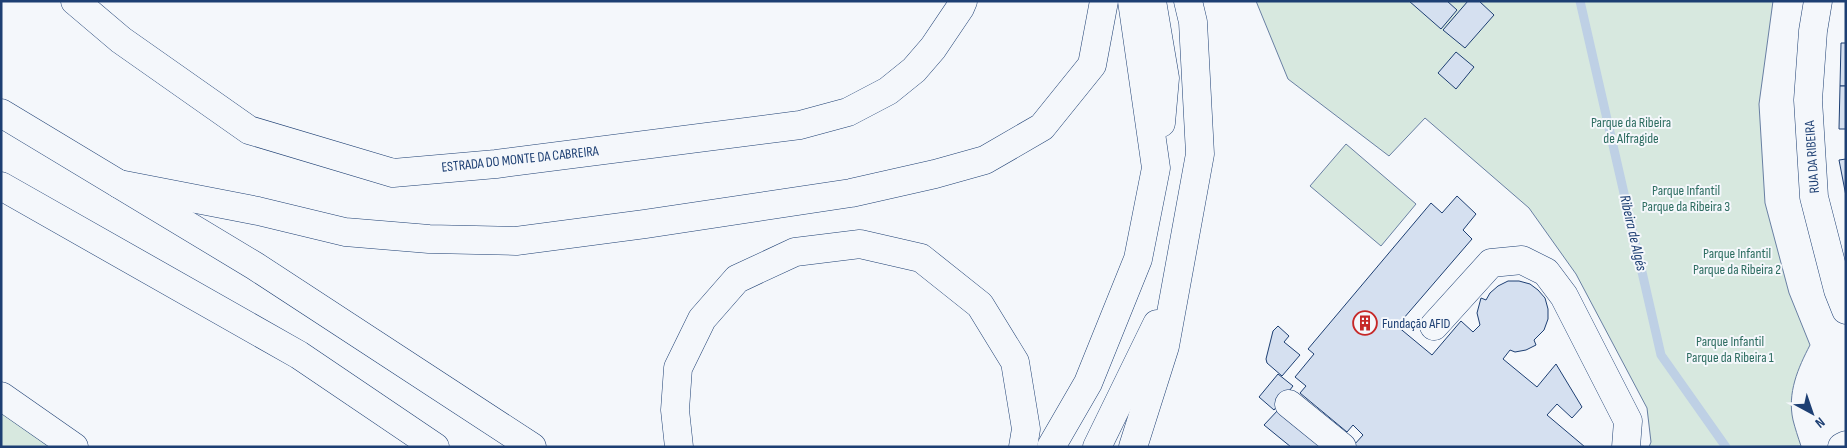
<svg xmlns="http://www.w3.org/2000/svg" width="1847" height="448" font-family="'Sofia Sans Condensed',sans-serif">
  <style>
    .green { fill: #d7e8df; stroke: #687fa3 }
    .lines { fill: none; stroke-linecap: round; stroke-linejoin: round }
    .stream { stroke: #bed0e5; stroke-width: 9 }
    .building { fill: #d5e0f0; stroke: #1d3f73 }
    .minor-casing { stroke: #1d3f73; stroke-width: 29 }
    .highway-casing { stroke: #1d3f73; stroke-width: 29 }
    .minor { stroke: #f4f7fb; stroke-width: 28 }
    .highway { stroke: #f4f7fb; stroke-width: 28 }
    .labels { text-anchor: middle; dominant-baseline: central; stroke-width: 4; stroke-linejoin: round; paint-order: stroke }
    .park-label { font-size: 14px; fill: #2c6c60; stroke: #f4f7fb }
    .street-label { font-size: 14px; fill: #1d3f73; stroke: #f4f7fb }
    .poi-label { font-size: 14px; fill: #1d3f73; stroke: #f4f7fb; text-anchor: start }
    .water-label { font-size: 15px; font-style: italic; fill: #1d3f73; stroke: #f4f7fb }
  </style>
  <rect width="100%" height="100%" fill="#f4f7fb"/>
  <g class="green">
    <path d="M1256 1H1773L1759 104 1765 203 1789 293 1810 345C1798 368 1787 393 1793 420 1795 428 1798 437 1801 446L1649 447 1651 442 1647 408 1576 274 1529 208 1425 118 1389 156 1288 79Z"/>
    <polygon points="1346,144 1416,204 1381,246 1310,186"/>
    <polygon points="1,390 79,447 1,447"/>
  </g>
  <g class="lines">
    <polyline class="stream" points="1580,1 1661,355 1726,447"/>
  </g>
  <g class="building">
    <polygon points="1409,1 1447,1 1457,10 1441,29"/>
    <polygon points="1468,1 1479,1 1494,15 1465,48 1443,30"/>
    <polygon points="1841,43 1846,43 1846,86 1840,86"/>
    <polygon points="1456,52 1474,67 1456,89 1438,73"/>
    <polygon points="1840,86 1846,86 1846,129 1839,129"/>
    <polygon points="1846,159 1846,196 1839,160"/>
    <polygon points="1457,196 1476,214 1463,230 1472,239 1397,326 1432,355 1461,321 1473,332 1480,325 1477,313 1481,298 1486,300 1490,293 1498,286 1508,281 1519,281 1530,284 1538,290 1545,298 1548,309 1548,319 1544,330 1534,340 1536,345 1526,350 1515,352 1510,350 1503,359 1537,387 1556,364 1582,407 1572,418 1557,404 1547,415 1585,447 1355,447 1354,445 1363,435 1353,425 1347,432 1300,393 1306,386 1295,377 1314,354 1308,349 1431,203 1442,213"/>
    <polygon points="1278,326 1289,336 1284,342 1300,355 1282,376 1267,363 1266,359 1273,331"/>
    <polygon points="1278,374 1293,386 1274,410 1259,397"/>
    <polygon points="1279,409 1324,447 1291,447 1264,425"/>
  </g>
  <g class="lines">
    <g class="minor-casing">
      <g id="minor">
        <polyline points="75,1 121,40 249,130 393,173 496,164 800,125 848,112 888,91 914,70 933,48 960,8 963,1"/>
        <polyline points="1818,1 1813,31 1808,100 1814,197 1838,290 1846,310"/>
        <polyline points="1434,326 1491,263 1522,260 1546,272 1564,296 1628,421 1626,447"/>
        <polyline points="1,396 74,447"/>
        <polyline points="1289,404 1342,447"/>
        <polyline points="1842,447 1846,445"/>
      </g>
    </g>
    <g class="highway-casing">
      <g id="highway">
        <polyline points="1152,1 1165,78 1161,123"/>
        <polyline points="1,113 255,266 532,447"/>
        <polyline points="119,184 258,211 345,232 429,239 516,241 645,224 851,193 935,174 985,160 1042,127 1092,65 1104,1"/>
        <polyline points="1,186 299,355 435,447"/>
        <polyline points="679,447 675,410 678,368 702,319 737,279 795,252 860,244 921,258 980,305 1015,362 1026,429 1023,447"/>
        <polyline points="1051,447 1088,383 1138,259 1156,168 1132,1"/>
        <polyline points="1097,447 1157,324"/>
        <polyline points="1133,447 1165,346 1200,154 1193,22 1188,1"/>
      </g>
    </g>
    <use href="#minor" class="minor"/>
    <use href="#highway" class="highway"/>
  </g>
  <defs>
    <g id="building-ring" transform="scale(1.25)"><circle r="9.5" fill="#f4f7fb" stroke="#c62828" stroke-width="1.5"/><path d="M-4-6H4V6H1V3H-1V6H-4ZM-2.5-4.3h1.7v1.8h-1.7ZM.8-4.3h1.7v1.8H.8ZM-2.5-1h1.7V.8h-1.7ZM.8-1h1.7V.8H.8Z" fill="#c62828"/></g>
  </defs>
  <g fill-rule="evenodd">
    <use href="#building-ring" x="1365" y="323"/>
  </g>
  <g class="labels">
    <g class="park-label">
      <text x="1631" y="122">Parque da Ribeira<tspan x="1631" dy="16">de Alfragide</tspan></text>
      <text x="1686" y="190">Parque Infantil<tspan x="1686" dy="16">Parque da Ribeira 3</tspan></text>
      <text x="1737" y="253">Parque Infantil<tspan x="1737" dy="16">Parque da Ribeira 2</tspan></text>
      <text x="1730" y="341">Parque Infantil<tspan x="1730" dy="16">Parque da Ribeira 1</tspan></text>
    </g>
    <g class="street-label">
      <text transform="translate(1812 157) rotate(-94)">RUA DA RIBEIRA</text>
      <text transform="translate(520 159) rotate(-6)">ESTRADA DO MONTE DA CABREIRA</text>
    </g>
    <g class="poi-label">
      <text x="1382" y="323">Fundação AFID</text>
    </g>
    <g class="water-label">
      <text transform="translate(1633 233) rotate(77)">Ribeira de Algés</text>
    </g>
  </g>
  <rect width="1847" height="448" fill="none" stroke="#1d3f73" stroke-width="5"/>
  <g transform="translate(1812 413) rotate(140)" stroke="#f4f7fb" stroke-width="4" paint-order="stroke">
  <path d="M0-4L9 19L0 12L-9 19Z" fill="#1d3f73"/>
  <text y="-8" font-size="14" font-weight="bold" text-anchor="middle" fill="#1d3f73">N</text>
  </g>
</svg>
